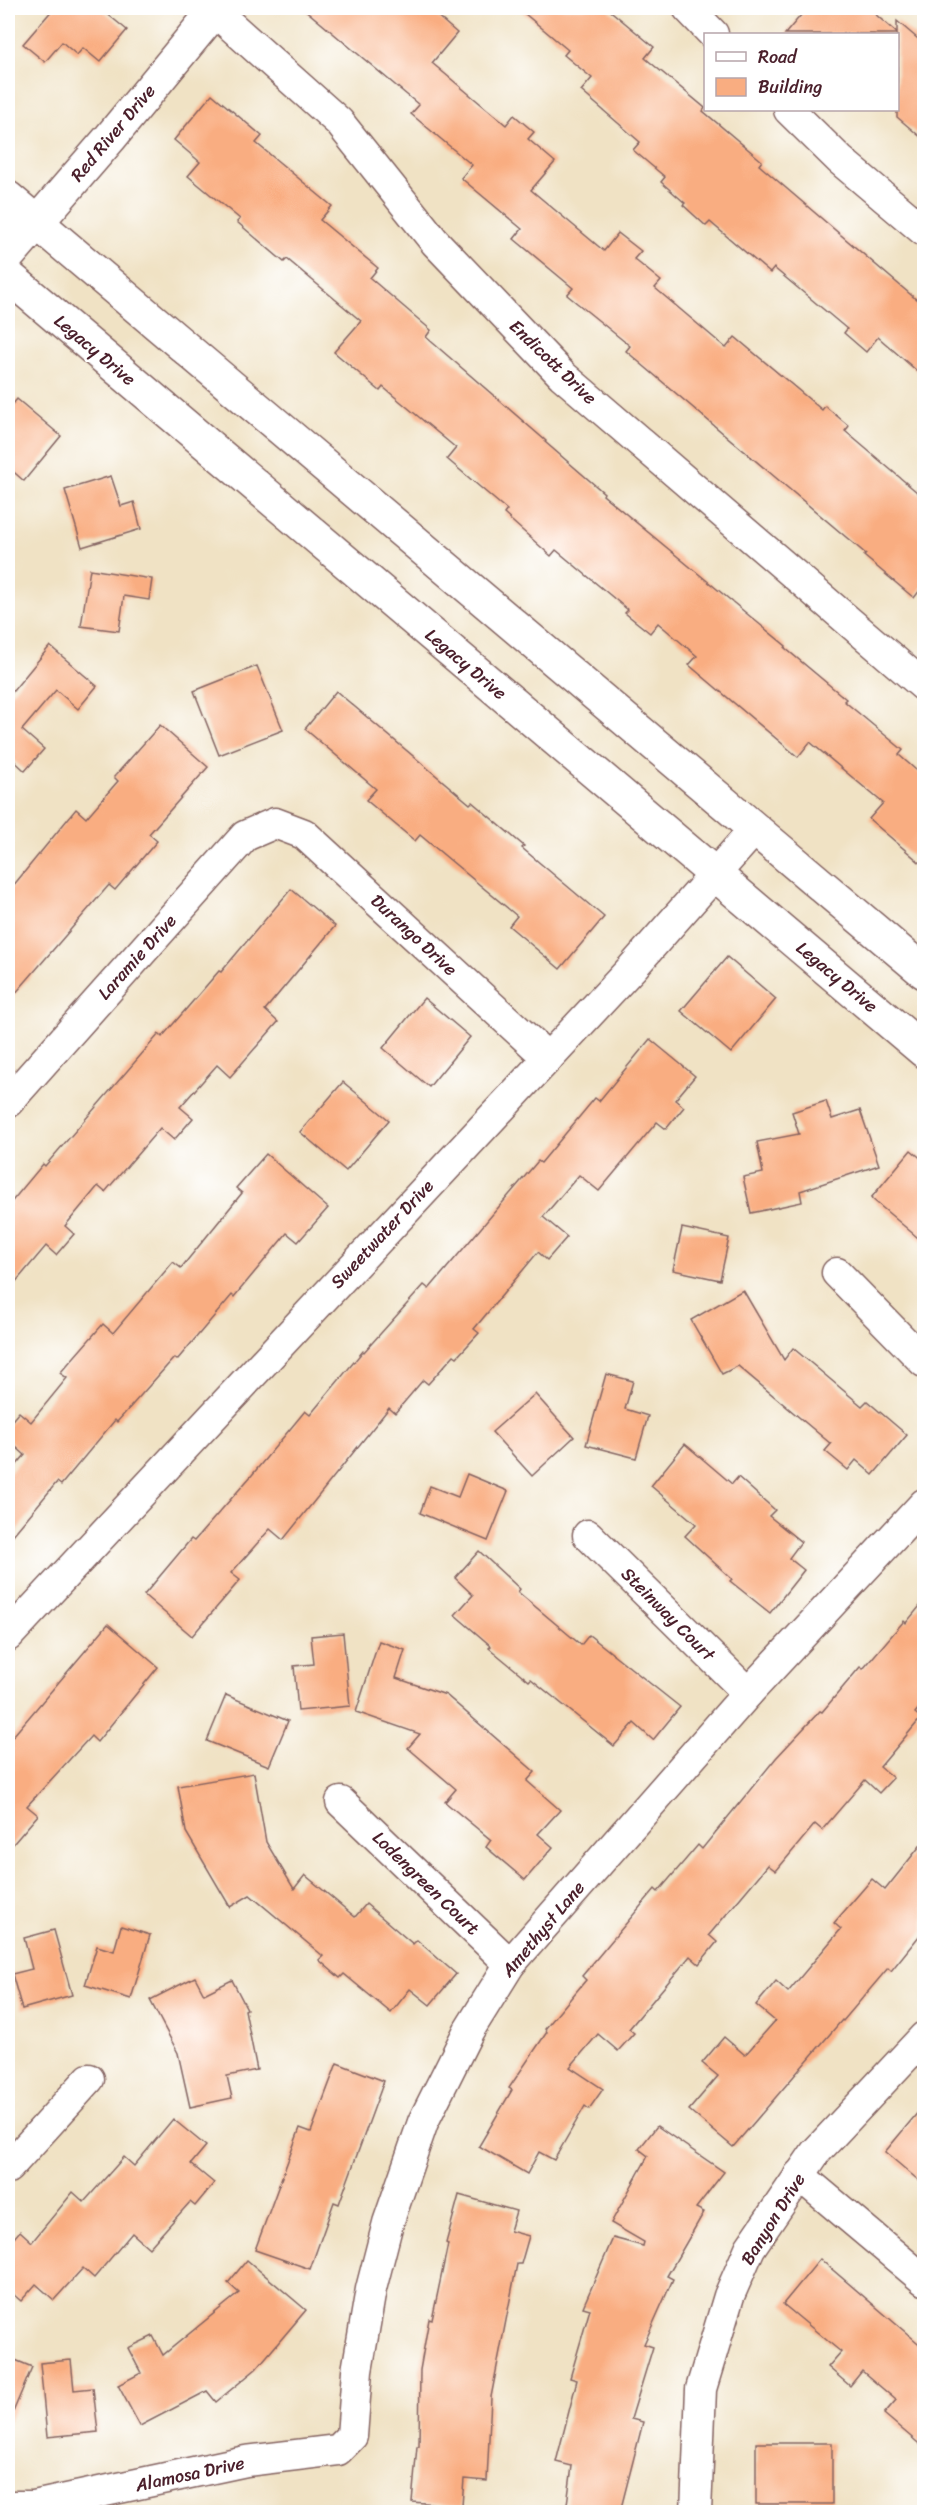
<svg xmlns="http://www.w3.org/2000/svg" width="932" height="2520" font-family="Sriracha,sans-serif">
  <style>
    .building { fill: #f9ad81 }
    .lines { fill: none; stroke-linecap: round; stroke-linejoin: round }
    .street-casing { stroke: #846361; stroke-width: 33 }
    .secondary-casing { stroke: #846361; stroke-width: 36 }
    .street { stroke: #fff; stroke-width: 30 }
    .secondary { stroke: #fff; stroke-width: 33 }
    .labels { text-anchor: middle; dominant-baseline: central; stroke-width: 5; stroke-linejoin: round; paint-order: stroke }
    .street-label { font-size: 18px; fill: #4a1f2b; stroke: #fff }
  </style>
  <rect width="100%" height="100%" fill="#fff"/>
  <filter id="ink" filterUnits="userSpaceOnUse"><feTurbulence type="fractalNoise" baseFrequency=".0167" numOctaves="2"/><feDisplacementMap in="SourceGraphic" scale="12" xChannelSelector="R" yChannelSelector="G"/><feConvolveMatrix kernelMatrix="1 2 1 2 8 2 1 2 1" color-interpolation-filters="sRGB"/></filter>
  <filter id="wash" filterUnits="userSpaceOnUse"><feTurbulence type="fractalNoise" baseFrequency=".008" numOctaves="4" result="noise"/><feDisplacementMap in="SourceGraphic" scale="24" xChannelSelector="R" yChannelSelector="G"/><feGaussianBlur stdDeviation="1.35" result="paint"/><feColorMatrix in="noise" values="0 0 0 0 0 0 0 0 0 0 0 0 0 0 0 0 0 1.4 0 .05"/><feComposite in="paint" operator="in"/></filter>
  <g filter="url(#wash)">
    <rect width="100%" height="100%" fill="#f0e2c4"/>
    <g id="blocks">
      <g class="building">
        <polygon points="54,8 100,8 127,30 100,62 83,48 77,55 62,42 45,62 23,44"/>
        <polygon points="303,8 428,8 457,33 432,63 506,125 514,115 534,132 528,139 555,162 531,190 604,251 618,233 641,251 634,259 661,281 655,288 726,348 735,337 822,410 825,406 849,426 845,431 924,498 924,585 914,598 864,556 866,554 626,351 630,346 567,295 573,288 514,239 522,229 461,178 472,165 411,114 419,105"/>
        <polygon points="518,8 607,8 654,47 645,58 705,108 703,111 762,161 759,165 924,306 924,377 878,337 866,352 844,333 847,329 774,268 770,273 710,222 706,226 683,205 685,203 661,182 665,177 633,150 640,142 581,91 592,78 564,55 568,50"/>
        <polygon points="807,8 868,8 897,33 897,21 924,44 924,140 897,117 897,34 785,34"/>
        <polygon points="212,94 262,136 256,143 332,206 320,220 378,268 370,278 431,330 426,337 546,441 545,442 604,493 603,495 786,646 785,648 846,699 844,701 903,750 899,755 924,777 924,866 869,819 883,803 810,742 798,757 689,665 697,656 658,623 650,633 625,613 628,610 556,550 551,556 504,514 507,510 447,459 456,448 383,387 380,391 334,352 361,321 287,259 284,262 237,222 240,219 188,176 200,162 174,140"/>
        <polygon points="17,399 61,436 24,481 8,467 8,410"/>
        <polygon points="111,476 121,506 134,502 141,529 82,547 65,490"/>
        <polygon points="90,569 152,579 149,600 124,596 119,631 81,626"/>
        <polygon points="50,646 97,686 78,709 56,690 22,730 44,749 25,771 8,755 8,697"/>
        <polygon points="257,666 283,730 219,755 194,691"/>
        <polygon points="336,691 470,804 472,802 524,846 522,848 604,917 560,969 509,926 517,916 420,835 415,841 366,800 376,789 305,729"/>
        <polygon points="160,725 208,767 149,834 157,841 115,890 109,885 8,1002 8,892 76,809 86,818 118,781 114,777"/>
        <polygon points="291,889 335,926 265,1010 278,1022 230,1077 217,1065 180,1107 193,1118 174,1140 160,1128 105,1192 98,1186 65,1226 74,1234 56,1255 46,1246 8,1291 8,1206 43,1164 45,1166 159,1034 162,1037 219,971 221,972"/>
        <polygon points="727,957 776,999 731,1053 681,1011"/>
        <polygon points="424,998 470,1037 429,1087 383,1048"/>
        <polygon points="650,1039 695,1076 675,1100 684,1107 666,1129 657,1122 599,1191 579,1175 543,1217 567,1237 547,1260 538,1252 474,1329 479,1333 457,1357 454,1355 428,1384 423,1380 395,1413 389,1408 283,1540 270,1529 231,1573 240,1580 192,1636 144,1595 191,1539 194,1541 252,1475 305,1411 310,1415 363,1351 364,1352 424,1285 429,1289 538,1161 541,1163 595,1098 599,1101"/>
        <polygon points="343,1082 389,1120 346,1171 300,1132"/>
        <polygon points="826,1101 832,1119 860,1110 879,1165 800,1191 802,1202 751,1213 743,1177 763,1173 757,1142 799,1134 792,1112"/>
        <polygon points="911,1150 924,1161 924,1243 871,1198"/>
        <polygon points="266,1154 328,1208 298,1242 287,1233 234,1297 232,1295 177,1360 174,1358 117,1422 115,1420 61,1485 57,1482 8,1541 8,1475 25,1455 8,1440 8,1425 19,1412 31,1422 67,1378 60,1373 103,1324 113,1333 173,1262 181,1268 242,1193 236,1188"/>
        <polygon points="682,1228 729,1238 720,1280 673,1270"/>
        <polygon points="743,1290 784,1360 793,1348 862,1406 867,1401 907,1435 873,1475 856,1460 848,1470 825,1451 831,1444 738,1366 722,1374 691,1320"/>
        <polygon points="606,1374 633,1381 625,1409 648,1416 636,1458 586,1445"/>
        <polygon points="535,1394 574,1437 532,1476 492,1432"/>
        <polygon points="685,1444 732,1484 738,1477 775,1510 769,1516 801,1542 789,1558 804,1570 770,1613 730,1581 732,1579 685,1536 696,1524 651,1486"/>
        <polygon points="467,1474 508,1491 488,1541 420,1513 430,1486 458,1497"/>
        <polygon points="479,1551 520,1589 518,1592 581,1645 589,1635 680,1707 653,1740 634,1723 614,1746 531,1679 529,1681 489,1648 491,1646 455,1615 473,1595 455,1578"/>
        <polygon points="924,1601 924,1702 915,1713 921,1718 880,1767 893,1778 879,1793 865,1780 822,1830 815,1824 776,1871 768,1865 709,1935 717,1942 699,1964 690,1956 629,2029 634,2033 618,2051 598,2034 570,2067 603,2089 589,2109 585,2106 554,2160 539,2152 527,2174 479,2146 512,2090 509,2088 547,2032 545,2029 586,1980 582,1976 655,1889 658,1892 698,1845 702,1849 776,1758 820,1711 822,1712 860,1667 863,1669 904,1621 906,1623"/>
        <polygon points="108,1624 158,1667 97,1742 91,1736 27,1806 38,1815 8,1850 8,1742"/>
        <polygon points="343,1633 350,1706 298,1711 294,1666 314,1664 311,1636"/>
        <polygon points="379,1641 405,1650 396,1678 446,1695 535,1772 527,1781 560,1810 538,1834 553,1847 525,1880 486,1847 491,1840 445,1802 456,1789 408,1748 420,1734 356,1712"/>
        <polygon points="226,1695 288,1721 269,1766 207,1741"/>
        <polygon points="254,1773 266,1842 294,1889 305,1875 355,1917 366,1904 413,1944 417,1940 456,1974 430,2005 410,1989 391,2013 344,1974 340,1978 319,1960 323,1956 250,1895 230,1907 186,1832 178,1786"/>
        <polygon points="924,1841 924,1930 891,1971 888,1968 843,2021 842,2020 733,2147 689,2110 718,2076 702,2063 724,2037 745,2055 775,2021 756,2005 776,1981 788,1992 841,1929 834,1923 872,1879 885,1890"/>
        <polygon points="121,1926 150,1935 131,1999 85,1985 97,1946 114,1951"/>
        <polygon points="54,1930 72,1995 22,2009 12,1974 32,1969 24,1938"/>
        <polygon points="195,1977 204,1994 232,1980 247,2009 245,2010 257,2070 227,2076 232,2098 190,2107 178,2053 150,2000"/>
        <polygon points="337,2063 384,2081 339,2204 334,2202 310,2269 255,2250 300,2128 311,2132"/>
        <polygon points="924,2105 924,2185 885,2152"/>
        <polygon points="173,2119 206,2146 191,2164 214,2183 195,2206 190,2202 149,2248 132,2233 94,2278 83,2268 54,2300 36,2284 21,2301 8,2290 8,2245 20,2231 32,2242 73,2192 84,2202 124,2157 134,2166"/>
        <polygon points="657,2126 724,2172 696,2208 704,2212 667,2276 673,2279 644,2344 653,2347 631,2419 643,2422 620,2512 566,2512 572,2466 556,2462 577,2380 570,2378 590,2309 583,2307 613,2238 643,2246 644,2242 611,2223 648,2156 639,2149"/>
        <polygon points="459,2195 516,2211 510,2231 529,2236 521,2264 517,2264 491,2397 487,2481 464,2479 462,2506 412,2502 417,2446 419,2446 420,2370 429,2319 432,2320 448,2244 446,2243"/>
        <polygon points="820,2259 924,2348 924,2448 884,2414 896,2400 862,2371 850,2386 828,2367 841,2352 783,2304"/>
        <polygon points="247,2260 306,2310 256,2369 216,2402 207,2391 140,2426 118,2385 141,2373 128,2348 153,2336 163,2355 239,2293 228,2283"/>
        <polygon points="8,2357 32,2367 8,2424"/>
        <polygon points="71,2360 74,2390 93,2388 98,2432 47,2437 40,2363"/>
        <rect x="756" y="2443" width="76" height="61"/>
      </g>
    </g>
  </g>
  <g filter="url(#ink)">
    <use href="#blocks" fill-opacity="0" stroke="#846361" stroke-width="1.5"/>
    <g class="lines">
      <g class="street-casing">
        <g id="street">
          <polyline points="211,8 339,122 435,242 562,375 924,686"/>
          <polyline points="688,8 713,34"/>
          <polyline points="789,110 840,160 924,231"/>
          <polyline points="8,1102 245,836 275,823 304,834 548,1058"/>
          <polyline points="837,1273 924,1362"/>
          <polyline points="588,1535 748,1693"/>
          <polyline points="8,1636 632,968 754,830"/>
          <polyline points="341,1802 510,1964"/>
          <polyline points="8,2168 89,2079"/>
          <polyline points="799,2175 924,2280"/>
          <polyline points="8,2506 34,2506 246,2461 338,2450 352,2436 357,2371 371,2289 388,2223 423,2122 469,2030 510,1964 748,1693 924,1504"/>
          <polyline points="696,2512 701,2389 729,2296 750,2248 815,2153 924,2037"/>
        </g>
      </g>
      <g class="secondary-casing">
        <g id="secondary">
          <polyline points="8,198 924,972"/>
          <polyline points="8,256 110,138 217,8"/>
          <polyline points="8,276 924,1051"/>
        </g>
      </g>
      <use href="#street" class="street"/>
      <use href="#secondary" class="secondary"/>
    </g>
  </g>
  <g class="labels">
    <g class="street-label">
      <text transform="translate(113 133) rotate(-50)">Red River Drive</text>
      <text transform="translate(95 350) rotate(40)">Legacy Drive</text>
      <text transform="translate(553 362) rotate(44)">Endicott Drive</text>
      <text transform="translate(466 664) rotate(40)">Legacy Drive</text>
      <text transform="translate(414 935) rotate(43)">Durango Drive</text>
      <text transform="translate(137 957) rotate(-48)">Laramie Drive</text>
      <text transform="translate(837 977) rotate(40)">Legacy Drive</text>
      <text transform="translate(382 1234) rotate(-47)">Sweetwater Drive</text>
      <text transform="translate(668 1614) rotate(45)">Steinway Court</text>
      <text transform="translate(426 1883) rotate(44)">Lodengreen Court</text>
      <text transform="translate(543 1929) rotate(-50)">Amethyst Lane</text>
      <text transform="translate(773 2219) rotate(-58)">Banyon Drive</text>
      <text transform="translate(190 2474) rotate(-12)">Alamosa Drive</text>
    </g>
  </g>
  <rect width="932" height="2520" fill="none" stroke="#fff" stroke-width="30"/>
  <rect x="704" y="33" width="195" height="78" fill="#ffffff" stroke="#b7a5aa" stroke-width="1.5"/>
  <rect x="716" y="52" width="30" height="9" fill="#ffffff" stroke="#b7a5aa" stroke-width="1.5"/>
  <text x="758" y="63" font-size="18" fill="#4a1f2b">Road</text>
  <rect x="716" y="78" width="30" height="18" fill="#f9ad81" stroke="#b7a5aa" stroke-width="1.5"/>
  <text x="758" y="93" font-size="18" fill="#4a1f2b">Building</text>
</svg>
